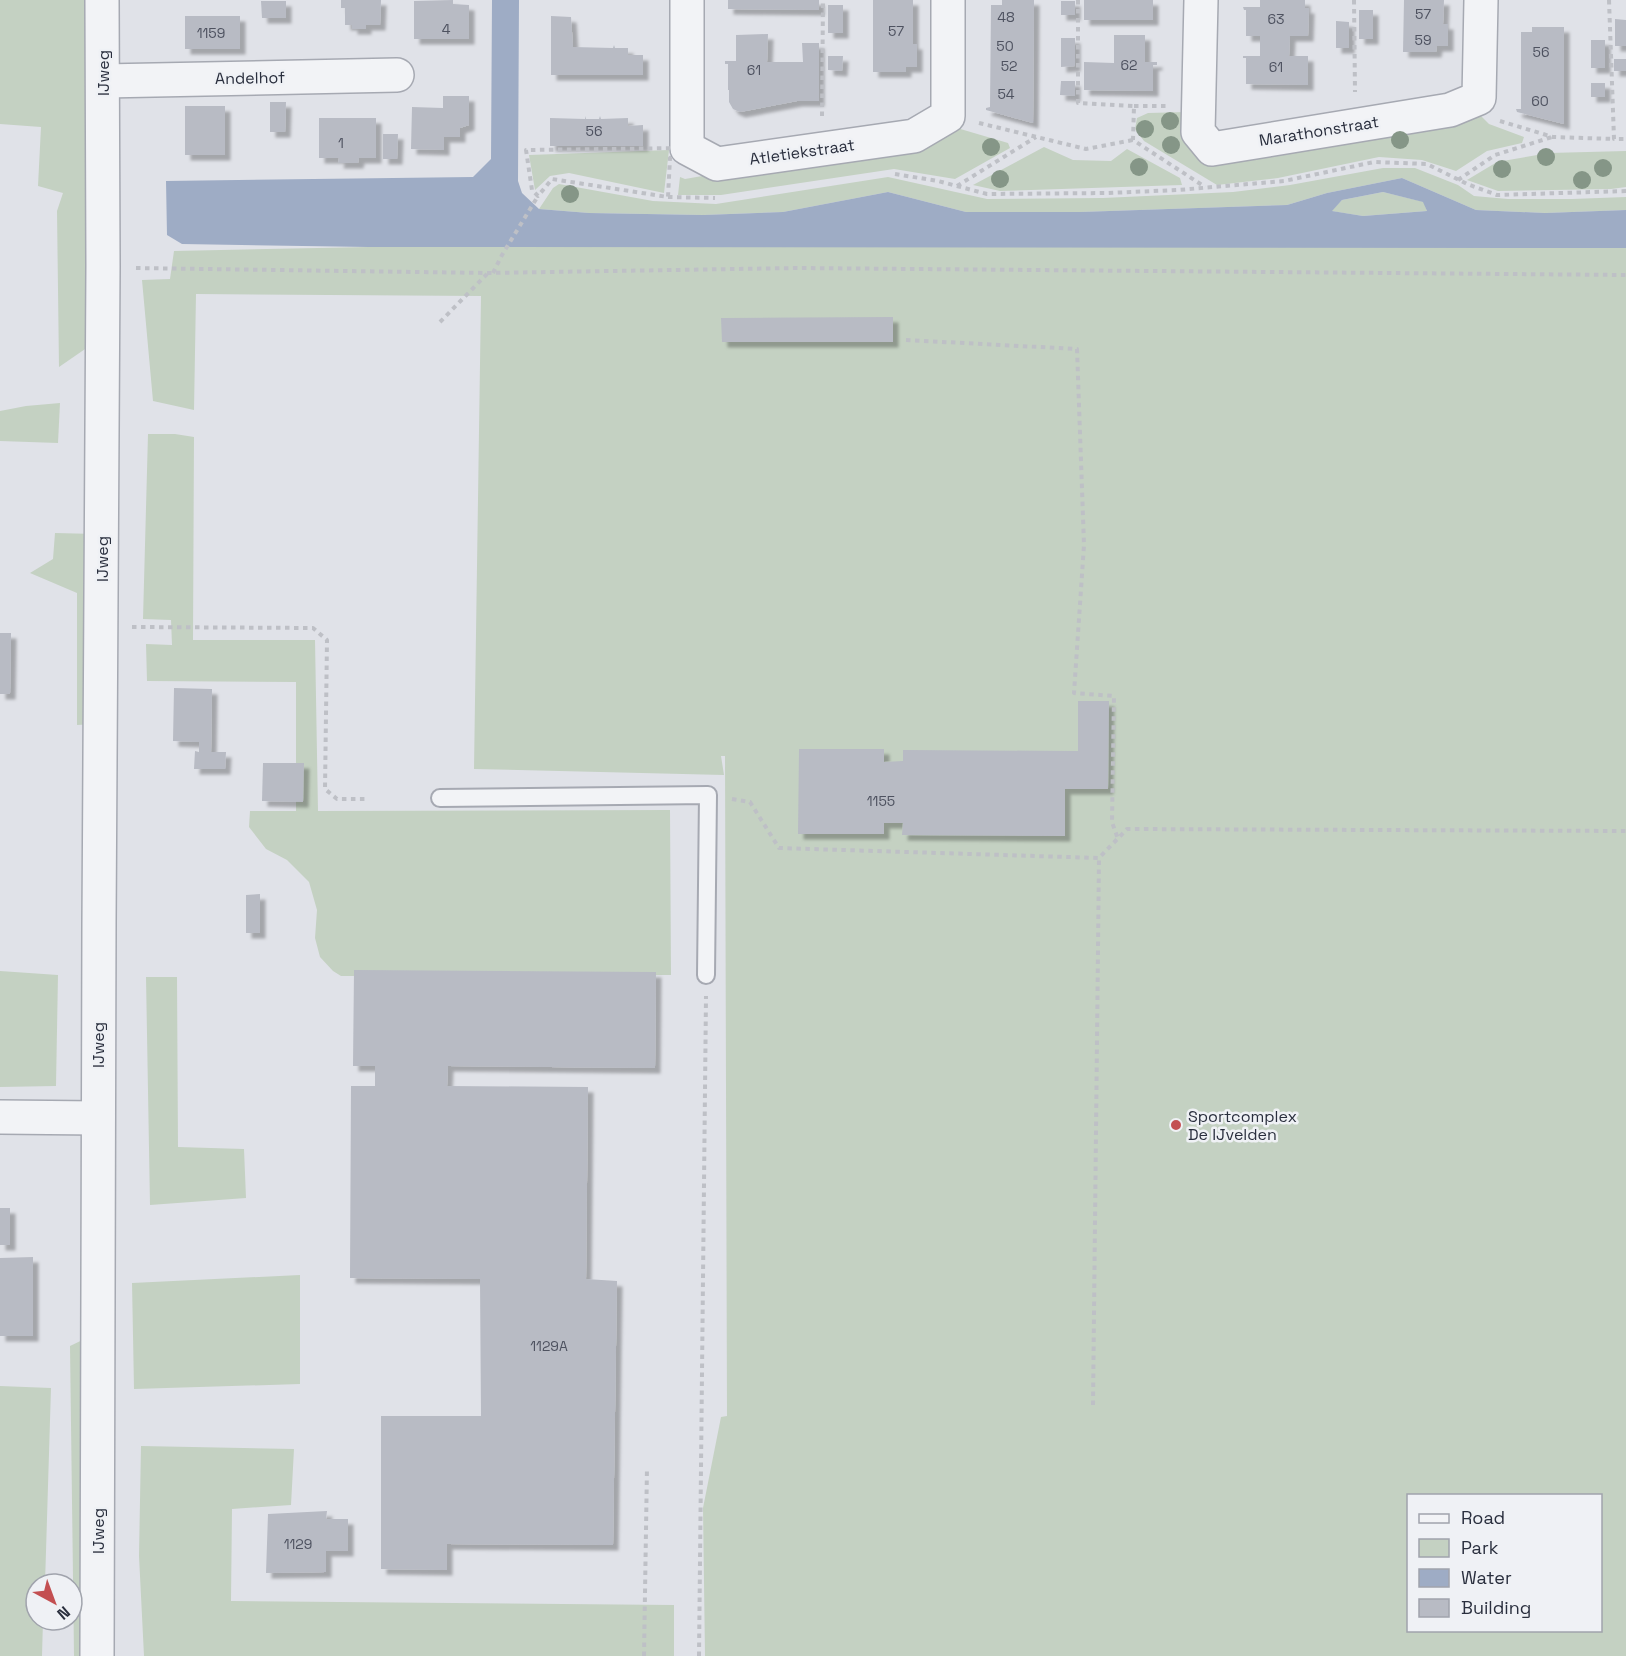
<svg xmlns="http://www.w3.org/2000/svg" width="1626" height="1656" font-family="'Space Grotesk',sans-serif">
  <style>
    .green { fill: #c4d1c2; fill-rule: evenodd }
    .water { fill: #9eacc5; fill-rule: evenodd }
    .building { fill: #b8bbc4; filter: url(#shadow) }
    .lines { fill: none; stroke-linecap: round; stroke-linejoin: round }
    .service-casing { stroke: #a6a9b2; stroke-width: 20 }
    .minor-casing { stroke: #a6a9b2; stroke-width: 36 }
    .tertiary-casing { stroke: #a6a9b2; stroke-width: 36 }
    .path { stroke: #bec0c6; stroke-width: 4; stroke-dasharray: 4.5 4.5; stroke-linecap: butt }
    .service { stroke: #f2f3f6; stroke-width: 16 }
    .minor { stroke: #f2f3f6; stroke-width: 33 }
    .tertiary { stroke: #f2f3f6; stroke-width: 33 }
    .tree { fill: #859687 }
    .poi-dot { fill: #c34f51; stroke: #eff1f5; stroke-width: 2 }
    .labels { text-anchor: middle; dominant-baseline: central; stroke-width: 5; stroke-linejoin: round; paint-order: stroke }
    .number-label { font-size: 14px; fill: #4e5260 }
    .street-label { font-size: 16px; fill: #2a2f3e; stroke: #eff1f5 }
    .poi-label { font-size: 16px; fill: #2a2f3e; stroke: #eff1f5; text-anchor: start }
  </style>
  <defs>
    <filter id="shadow"><feDropShadow dx="5.5" dy="5.5" stdDeviation="1.5" flood-color="#0004"/></filter>
  </defs>
  <rect width="100%" height="100%" fill="#e0e2e8"/>
  <g class="green">
    <polygon points="0,0 91,0 88,347 59,367 57,211 63,193 38,186 41,127 0,124"/>
    <polygon points="1186,112 1189,144 1293,151 1481,116 1489,124 1524,137 1522,143 1487,151 1456,171 1422,160 1379,157 1278,178 1217,185 1144,141 1135,129 1137,118 1148,113"/>
    <polygon points="957,128 1008,143 1010,148 955,179 894,169 721,195 678,195 680,177 685,179 899,142"/>
    <polygon points="1044,147 1073,160 1111,161 1127,149 1180,178 1182,185 1000,191 973,185"/>
    <polygon points="669,150 664,193 569,173 550,176 535,190 529,155"/>
    <polygon points="1626,151 1626,187 1611,189 1498,191 1467,180 1497,162 1549,153"/>
    <polygon points="1383,168 1415,168 1458,185 1474,196 1508,199 1572,199 1626,197 1626,210 1545,213 1476,210 1402,178 1327,193 1287,205 1080,212 966,212 888,192 783,212 703,215 589,213 539,209 553,188 559,184 653,201 716,204 888,177 987,199 1103,198 1233,192 1290,185"/>
    <polygon points="1383,192 1424,202 1427,211 1363,216 1331,211 1342,200"/>
    <path d="M1626 237V1656H705L703 1508 721 1417 727 1416 725 756H721L724 775 474 769 481 296 196 294 194 410 153 401 142 280 170 279 174 251 368 247ZM1408 1496H1600V1630H1408Z"/>
    <polygon points="60,403 58,443 0,441 0,411 26,406"/>
    <polygon points="148,434 175,434 194,437 193,640 315,640 318,811 670,810 671,975 341,976 333,971 320,957 315,938 317,910 309,882 287,860 266,849 249,827 250,811 296,811 296,682 147,681 146,644 172,645 171,620 143,619"/>
    <polygon points="55,533 96,534 95,724 77,725 77,593 30,573 53,559"/>
    <polygon points="0,971 58,975 56,1086 0,1087"/>
    <polygon points="146,977 177,977 178,1147 244,1149 246,1198 150,1205"/>
    <polygon points="300,1275 300,1384 134,1389 132,1283"/>
    <polygon points="95,1334 94,1656 74,1656 70,1346"/>
    <polygon points="0,1386 51,1388 45,1584 36,1584 36,1620 43,1620 42,1656 0,1656"/>
    <polygon points="141,1446 294,1449 291,1505 232,1509 231,1601 674,1605 674,1656 144,1656 139,1556"/>
  </g>
  <path class="water" d="M492 0H519L518 181 522 193 539 209 589 213 703 215 783 212 888 192 966 212H1080L1287 205 1327 193 1402 178 1476 210 1545 213 1626 210V248L368 247 182 244 167 235 166 181 473 177 491 159ZM1383 192 1423 202 1427 211 1363 216 1332 211 1342 200Z"/>
  <g class="building">
    <polygon points="341,0 381,0 380,25 366,25 366,29 352,29 352,25 345,25 345,8 341,8"/>
    <polygon points="453,0 453,4 469,5 469,39 414,39 414,1"/>
    <polygon points="728,0 819,0 819,10 728,9"/>
    <polygon points="873,0 913,0 913,44 917,44 917,67 906,67 906,72 873,72"/>
    <polygon points="1002,0 1034,0 1033,123 986,110 986,108 990,107 991,5 1002,5"/>
    <rect x="1084" y="0" width="69" height="20"/>
    <polygon points="1260,0 1305,0 1305,8 1309,8 1308,36 1290,36 1289,56 1308,56 1308,85 1246,84 1246,58 1243,58 1243,56 1260,56 1260,36 1246,36 1246,10 1244,10 1243,7 1260,7"/>
    <polygon points="1404,0 1444,0 1443,24 1448,24 1448,46 1437,46 1436,52 1403,52"/>
    <polygon points="261,1 286,1 286,18 262,18"/>
    <rect x="1061" y="1" width="14" height="14"/>
    <rect x="828" y="5" width="15" height="28"/>
    <rect x="1359" y="10" width="14" height="29"/>
    <rect x="185" y="16" width="55" height="33"/>
    <polygon points="551,16 571,17 573,47 613,48 614,45 615,48 628,48 628,55 643,55 643,75 551,75"/>
    <polygon points="1615,19 1626,20 1626,46 1615,46"/>
    <polygon points="1336,21 1349,22 1349,48 1336,48"/>
    <polygon points="1532,27 1564,27 1564,124 1517,112 1516,109 1521,109 1521,32 1532,32"/>
    <polygon points="768,34 767,62 803,62 802,43 819,43 819,101 797,101 740,112 733,109 729,102 729,90 728,90 728,64 725,64 725,61 736,61 736,35"/>
    <polygon points="1114,35 1145,35 1145,62 1157,62 1157,65 1153,65 1153,91 1084,90 1084,62 1114,63"/>
    <polygon points="1061,38 1075,38 1075,66 1061,67"/>
    <rect x="1591" y="40" width="14" height="28"/>
    <polygon points="828,56 843,56 842,71 828,70"/>
    <rect x="1614" y="59" width="12" height="12"/>
    <polygon points="1061,81 1075,81 1075,96 1060,95"/>
    <rect x="1591" y="83" width="14" height="14"/>
    <polygon points="443,96 469,96 469,125 460,128 460,137 444,137 444,150 411,149 412,107 443,108"/>
    <polygon points="270,102 286,102 285,132 270,132"/>
    <rect x="185" y="106" width="40" height="49"/>
    <polygon points="585,116 586,119 599,119 600,116 601,119 628,118 628,126 643,125 643,146 550,146 550,118 585,119"/>
    <polygon points="319,118 376,118 376,158 359,158 358,163 338,163 339,158 319,158"/>
    <polygon points="383,134 398,134 397,159 383,159"/>
    <polygon points="893,317 893,342 722,342 721,318"/>
    <polygon points="0,633 11,633 10,694 0,694"/>
    <polygon points="174,688 212,689 211,752 226,752 225,769 194,769 195,751 199,752 199,742 173,741"/>
    <polygon points="1078,701 1109,701 1108,789 1065,789 1065,836 902,835 903,823 884,823 884,834 798,834 799,749 884,749 884,762 903,761 903,750 1078,751"/>
    <polygon points="263,763 304,763 303,802 262,801"/>
    <polygon points="260,894 260,933 246,933 246,895"/>
    <polygon points="354,970 656,972 655,1068 448,1066 447,1086 588,1087 586,1279 617,1281 613,1545 447,1544 447,1570 381,1569 381,1416 481,1416 480,1279 350,1278 351,1086 375,1086 375,1066 353,1066"/>
    <rect x="0" y="1208" width="10" height="37"/>
    <polygon points="33,1257 33,1336 0,1336 0,1258"/>
    <polygon points="327,1511 326,1519 348,1519 348,1551 326,1551 326,1572 266,1573 268,1514"/>
  </g>
  <g class="lines">
    <g class="service-casing">
      <polyline id="service" points="440,798 708,795 706,975"/>
    </g>
    <g class="minor-casing">
      <g id="minor">
        <polyline points="687,0 687,148 717,164 914,136 948,116 948,0"/>
        <polyline points="1201,0 1198,132 1212,149 1450,110 1479,98 1481,0"/>
        <polyline points="104,81 397,75"/>
        <polyline points="0,1117 98,1118"/>
      </g>
    </g>
    <g class="tertiary-casing">
      <polyline id="tertiary" points="97,1656 99,924 103,266 102,0"/>
    </g>
    <g class="path">
      <polyline points="1078,0 1078,103 1134,106 1133,140 1205,187"/>
      <polyline points="1354,0 1355,92"/>
      <polyline points="1609,0 1614,139 1626,139"/>
      <polyline points="1134,106 1166,106"/>
      <polyline points="822,116 823,0"/>
      <polyline points="1500,121 1553,137 1614,139"/>
      <polyline points="979,123 1086,149 1133,140"/>
      <polygon points="687,148 670,158 668,197 552,179 538,196 532,190 526,150"/>
      <polyline points="895,174 938,181 987,194 1108,193 1178,190 1284,181 1374,162 1427,164 1467,184 1497,195 1626,191"/>
      <polyline points="1458,180 1495,155 1552,137"/>
      <polyline points="957,186 1036,137"/>
      <polyline points="668,197 715,198"/>
      <polyline points="136,268 487,273 797,268 1626,275"/>
      <polyline points="493,273 502,255 538,196"/>
      <polyline points="440,322 487,274"/>
      <polyline points="906,340 1077,349 1084,545 1074,693 1114,696 1112,822 1118,839"/>
      <polyline points="132,627 313,628 327,640 325,789 337,799 367,799"/>
      <polyline points="732,799 750,802 779,848 1099,858 1127,829 1626,831"/>
      <polyline points="1093,1405 1099,858"/>
      <polyline points="644,1656 647,1467"/>
      <polyline points="699,1656 706,996"/>
    </g>
    <use href="#service" class="service"/>
    <use href="#minor" class="minor"/>
    <use href="#tertiary" class="tertiary"/>
  </g>
  <g class="tree">
    <circle cx="1170" cy="121" r="9"/>
    <circle cx="1145" cy="129" r="9"/>
    <circle cx="1400" cy="140" r="9"/>
    <circle cx="1171" cy="145" r="9"/>
    <circle cx="991" cy="147" r="9"/>
    <circle cx="1546" cy="157" r="9"/>
    <circle cx="1139" cy="167" r="9"/>
    <circle cx="1603" cy="168" r="9"/>
    <circle cx="1502" cy="169" r="9"/>
    <circle cx="1000" cy="179" r="9"/>
    <circle cx="1582" cy="180" r="9"/>
    <circle cx="570" cy="194" r="9"/>
  </g>
  <circle class="poi-dot" cx="1176" cy="1125" r="6"/>
  <g class="labels">
    <g class="number-label">
      <text x="1423" y="14">57</text>
      <text x="1006" y="17">48</text>
      <text x="1276" y="19">63</text>
      <text x="446" y="29">4</text>
      <text x="896" y="31">57</text>
      <text x="211" y="33">1159</text>
      <text x="1423" y="40">59</text>
      <text x="1005" y="46">50</text>
      <text x="1541" y="52">56</text>
      <text x="1129" y="65">62</text>
      <text x="1009" y="66">52</text>
      <text x="1276" y="67">61</text>
      <text x="754" y="70">61</text>
      <text x="1006" y="94">54</text>
      <text x="1540" y="101">60</text>
      <text x="594" y="131">56</text>
      <text x="341" y="143">1</text>
      <text x="881" y="801">1155</text>
      <text x="549" y="1346">1129A</text>
      <text x="298" y="1544">1129</text>
    </g>
    <g class="street-label">
      <text transform="translate(103 73) rotate(-90)">IJweg</text>
      <text transform="translate(250 78) rotate(-1)">Andelhof</text>
      <text transform="translate(1319 131) rotate(-9)">Marathonstraat</text>
      <text transform="translate(802 152) rotate(-8)">Atletiekstraat</text>
      <text transform="translate(102 559) rotate(-90)">IJweg</text>
      <text transform="translate(98 1045) rotate(-90)">IJweg</text>
      <text transform="translate(98 1531) rotate(-90)">IJweg</text>
    </g>
    <g class="poi-label">
      <text x="1188" y="1116">Sportcomplex<tspan x="1188" dy="18">De IJvelden</tspan></text>
    </g>
  </g>
  <rect x="1407" y="1494" width="195" height="138" fill="#eff1f5" stroke="#a0a3ac" stroke-width="1.5"/>
  <rect x="1419" y="1514" width="30" height="9" fill="#f2f3f6" stroke="#a0a3ac" stroke-width="1.5"/>
  <text x="1461" y="1524" font-size="18" fill="#2a2f3e">Road</text>
  <rect x="1419" y="1539" width="30" height="18" fill="#c4d1c2" stroke="#a0a3ac" stroke-width="1.5"/>
  <text x="1461" y="1554" font-size="18" fill="#2a2f3e">Park</text>
  <rect x="1419" y="1569" width="30" height="18" fill="#9eacc5" stroke="#a0a3ac" stroke-width="1.5"/>
  <text x="1461" y="1584" font-size="18" fill="#2a2f3e">Water</text>
  <rect x="1419" y="1599" width="30" height="18" fill="#b8bbc4" stroke="#a0a3ac" stroke-width="1.5"/>
  <text x="1461" y="1614" font-size="18" fill="#2a2f3e">Building</text>
  <g transform="translate(54 1602) rotate(139)"><circle r="28" fill="#eff1f5" stroke="#a0a3ac" stroke-width="1.5"/>
  <path d="M0-4.5L10 22L0 15L-10 22Z" fill="#c34f51"/>
  <text y="-9" font-size="16" font-weight="bold" text-anchor="middle" fill="#2a2f3e">N</text>
  </g>
</svg>
